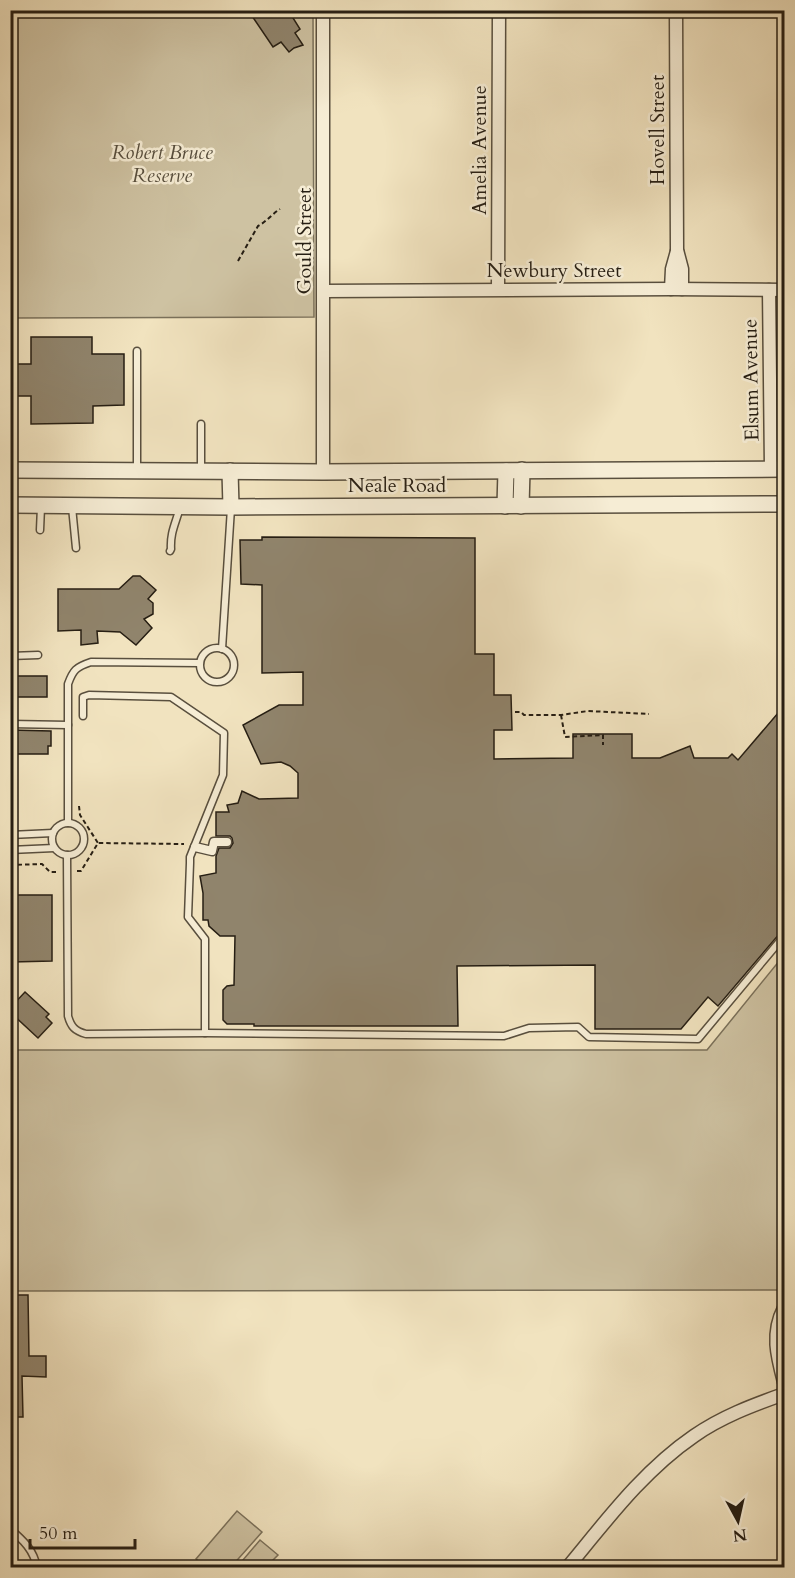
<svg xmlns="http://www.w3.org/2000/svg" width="795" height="1578" font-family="Cardo,serif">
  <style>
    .green { fill: #cec2a2; stroke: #7a705a; stroke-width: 1.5 }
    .building { fill: #90846c; stroke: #261e13; stroke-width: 1.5 }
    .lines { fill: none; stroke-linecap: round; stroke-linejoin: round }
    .service-casing { stroke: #594f3e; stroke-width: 9 }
    .pedestrian-casing { stroke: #594f3e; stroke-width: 11 }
    .minor-casing { stroke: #594f3e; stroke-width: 15 }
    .tertiary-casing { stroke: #594f3e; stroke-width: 18 }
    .path { stroke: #261e13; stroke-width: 2; stroke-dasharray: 4.5 3; stroke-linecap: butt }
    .service { stroke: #f6edd5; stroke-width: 6 }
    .pedestrian { stroke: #f6edd5; stroke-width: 8 }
    .minor { stroke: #f6edd5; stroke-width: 12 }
    .tertiary { stroke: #f6edd5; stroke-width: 15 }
    .labels { text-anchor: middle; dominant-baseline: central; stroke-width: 5; stroke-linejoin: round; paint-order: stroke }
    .street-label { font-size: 20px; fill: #261e13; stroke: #f6edd5 }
    .park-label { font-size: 20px; font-style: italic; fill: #584f3e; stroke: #f6edd5 }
  </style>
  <rect width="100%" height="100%" fill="#f1e3bf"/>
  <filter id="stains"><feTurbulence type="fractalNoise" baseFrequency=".00333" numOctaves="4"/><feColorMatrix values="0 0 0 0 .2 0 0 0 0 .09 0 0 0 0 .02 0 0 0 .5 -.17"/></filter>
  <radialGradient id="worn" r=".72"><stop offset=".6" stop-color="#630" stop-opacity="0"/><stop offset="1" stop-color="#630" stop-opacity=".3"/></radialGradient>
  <g class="green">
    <polygon points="10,11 313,11 314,317 11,318"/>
    <polygon points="784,955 784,1290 11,1291 11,1050 707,1050"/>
    <polygon points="237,1511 262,1532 231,1567 206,1567 196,1559"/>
    <polygon points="260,1540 278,1555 266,1567 237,1567"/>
  </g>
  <g class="building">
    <polygon points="248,10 304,10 293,18 300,29 295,33 303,45 294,48 289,52 281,42 273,47"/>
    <polygon points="31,337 92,337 92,354 124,354 124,405 93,406 93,423 31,424 31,396 10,396 10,364 31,364"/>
    <polygon points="262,537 475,538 475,654 494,654 494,695 511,695 512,730 494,730 494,759 573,758 573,734 632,734 632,758 660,758 690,746 694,758 728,758 732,754 738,760 784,706 784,931 780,933 718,1006 708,997 681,1029 595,1029 595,965 457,966 458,1026 254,1026 254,1024 227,1024 223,1020 223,990 227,986 234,985 235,936 220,936 209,926 208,920 203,920 203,893 200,876 216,873 216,856 219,848 230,848 233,843 232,838 230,836 216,836 216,812 229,812 227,805 238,803 242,791 259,799 298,798 298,773 290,766 281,762 261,764 243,725 279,705 303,705 303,672 262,673 262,585 241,584 240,540 262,540"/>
    <polygon points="133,576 140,576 156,590 148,599 153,603 153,614 144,619 152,628 136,645 120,632 97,631 98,643 81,645 81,630 58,631 58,589 119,589"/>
    <rect x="10" y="676" width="37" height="21"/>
    <polygon points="10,730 51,731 51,746 48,746 48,754 10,754"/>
    <polygon points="12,895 52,895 52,961 12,962"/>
    <polygon points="25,992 49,1014 46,1017 52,1023 38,1038 10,1012 10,1008"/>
    <polygon points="14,1295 28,1295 29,1356 46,1356 46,1377 22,1376 23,1417 10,1417 10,1356 15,1356"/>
  </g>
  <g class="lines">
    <g class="service-casing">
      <g id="service">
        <polyline points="137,351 137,470"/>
        <polyline points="201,471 201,424"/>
        <polyline points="72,507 76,548"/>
        <polyline points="40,530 41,507"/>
        <path d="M170 551 171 549C170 532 176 523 180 507"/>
        <circle cx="217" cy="665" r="17"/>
        <polyline points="222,649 231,508"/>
        <polyline points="10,656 38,655"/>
        <polyline points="10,724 68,725"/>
        <circle cx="68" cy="839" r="16"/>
        <path d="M68 823V684C73 670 76 667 91 662L200 663"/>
        <polyline points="10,835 53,833"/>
        <polyline points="10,850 54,848"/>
        <path d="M67 855 68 1016C71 1027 75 1031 86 1034L205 1033V939L188 917 190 863V857L223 775 224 733 171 697 89 695 83 697V716"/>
        <polyline points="205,1033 504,1036 529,1028 578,1027 589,1037 698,1039 784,936"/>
        <path d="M10 1529C23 1540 34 1550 37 1568"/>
      </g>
    </g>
    <g class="pedestrian-casing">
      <polyline id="pedestrian" points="195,847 212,851 214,842 227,842"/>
    </g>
    <g class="minor-casing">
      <g id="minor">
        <polyline points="676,10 677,250 682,269 682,289"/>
        <polyline points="498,289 499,10"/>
        <polyline points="671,289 672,269 677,251"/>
        <polyline points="769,290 771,469"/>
        <polyline points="324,291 671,289 784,290"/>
        <polyline points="323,472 323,10"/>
        <path d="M784 1308C771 1333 777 1356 784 1382"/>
        <path d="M567 1568C606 1521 643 1471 694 1436 721 1417 753 1405 784 1394"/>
      </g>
    </g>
    <g class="tertiary-casing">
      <g id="tertiary">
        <polyline points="10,470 323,472 784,469"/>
        <polyline points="230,471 231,507"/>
        <polyline points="10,505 231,507 784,504"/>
        <polyline points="505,506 506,471"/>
        <polyline points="521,506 522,470"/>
      </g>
    </g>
    <g class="path">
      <path d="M238 261 258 226C266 222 272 214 280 209"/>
      <polyline points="515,712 521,712 524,715 561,715 588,711 649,714"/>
      <polyline points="561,715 565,737 603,735 603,745"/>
      <polyline points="79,806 80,815 98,843"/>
      <polyline points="10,865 42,864 50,872 56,872"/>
      <polyline points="77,871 81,871 98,843 184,844"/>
    </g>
    <use href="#service" class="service"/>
    <use href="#pedestrian" class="pedestrian"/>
    <use href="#minor" class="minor"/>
    <use href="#tertiary" class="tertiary"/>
  </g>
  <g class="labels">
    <g class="street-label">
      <text transform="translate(657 130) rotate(-90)">Hovell Street</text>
      <text transform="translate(479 150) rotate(-90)">Amelia Avenue</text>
      <text transform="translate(304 241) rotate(-90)">Gould Street</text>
      <text x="554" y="270">Newbury Street</text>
      <text transform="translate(751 380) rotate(-91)">Elsum Avenue</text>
      <text x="397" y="485">Neale Road</text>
    </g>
    <g class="park-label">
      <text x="162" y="152">Robert Bruce<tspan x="162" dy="23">Reserve</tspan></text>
    </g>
  </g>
  <rect width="795" height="1578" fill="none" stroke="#f1e3bf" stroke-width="36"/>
  <rect x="12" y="12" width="771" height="1554" fill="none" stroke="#261e13" stroke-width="3"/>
  <rect x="18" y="18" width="759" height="1542" fill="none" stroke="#261e13" stroke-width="1.5"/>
  <g transform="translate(738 1521) rotate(172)" stroke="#f6edd5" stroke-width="4.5" paint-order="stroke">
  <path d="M0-4.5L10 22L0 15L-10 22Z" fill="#261e13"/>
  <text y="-9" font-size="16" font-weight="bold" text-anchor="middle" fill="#261e13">N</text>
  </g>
  <path d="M30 1539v9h105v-9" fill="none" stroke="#261e13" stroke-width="3"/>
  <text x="39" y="1539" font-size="18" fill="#261e13" stroke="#f6edd5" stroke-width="4.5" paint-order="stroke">50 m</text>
  <rect width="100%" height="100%" filter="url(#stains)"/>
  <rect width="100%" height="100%" fill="url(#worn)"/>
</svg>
